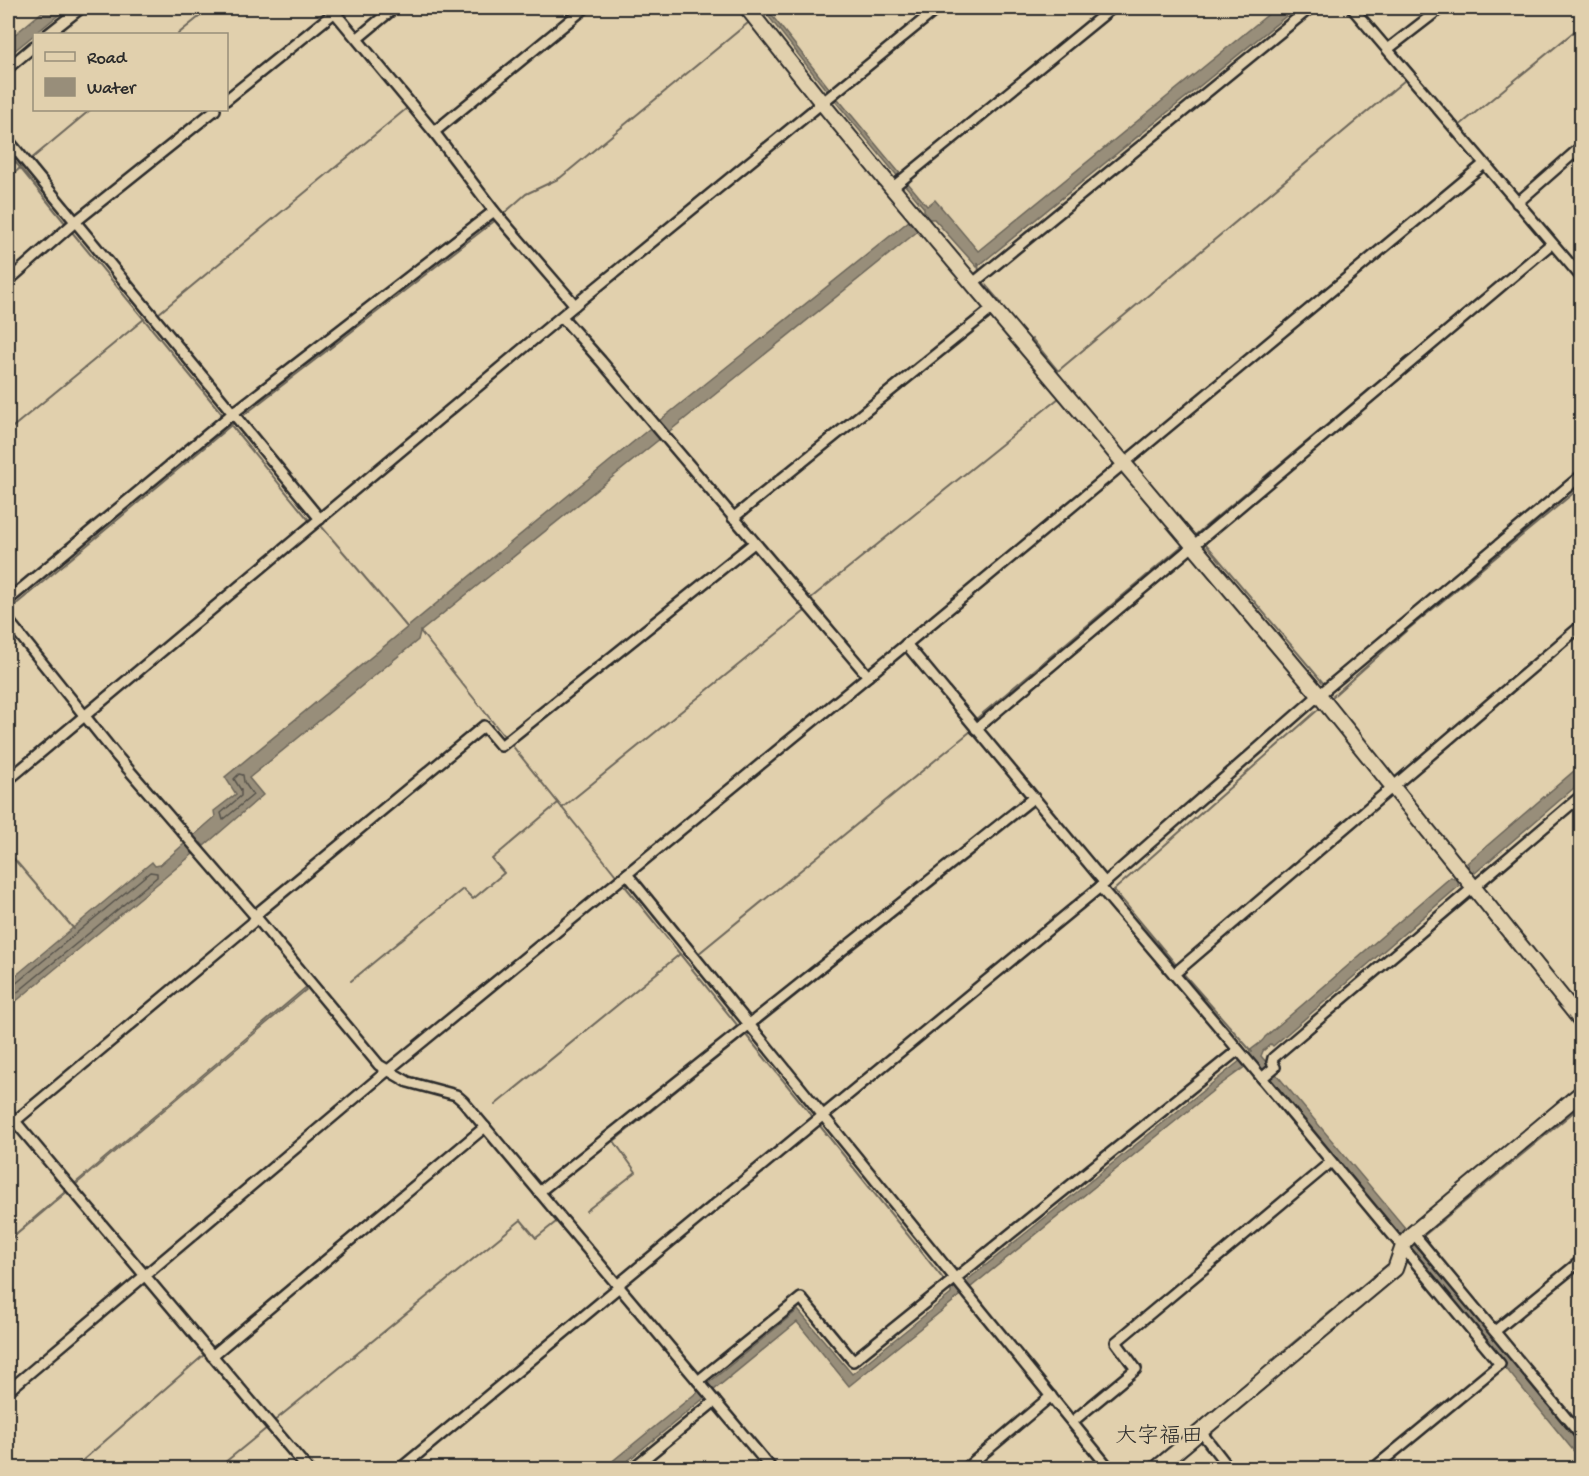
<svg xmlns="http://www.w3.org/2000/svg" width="1589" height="1476" font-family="'Gochi Hand','Klee One',sans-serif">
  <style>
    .water { fill: #988e7a; stroke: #6c665a; stroke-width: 1.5 }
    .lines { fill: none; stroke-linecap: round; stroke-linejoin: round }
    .shore { stroke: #57534b; stroke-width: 1.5 }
    .stream { stroke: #6c665a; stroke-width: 2 }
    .street-casing { stroke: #2b2b2b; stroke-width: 14 }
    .secondary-casing { stroke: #2b2b2b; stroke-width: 18 }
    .street { stroke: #e1d0ad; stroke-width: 9 }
    .secondary { stroke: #e1d0ad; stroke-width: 14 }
    .labels { text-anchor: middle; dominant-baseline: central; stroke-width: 5; stroke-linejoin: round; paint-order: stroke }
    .quarter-label { font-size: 22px; fill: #2b2b2b; stroke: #e1d0ad }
  </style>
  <rect width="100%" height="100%" fill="#e1d0ad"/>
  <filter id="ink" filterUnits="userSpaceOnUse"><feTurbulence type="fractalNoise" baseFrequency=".0167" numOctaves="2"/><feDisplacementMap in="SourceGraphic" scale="12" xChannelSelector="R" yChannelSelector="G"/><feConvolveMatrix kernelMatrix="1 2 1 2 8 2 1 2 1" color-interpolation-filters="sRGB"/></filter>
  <g filter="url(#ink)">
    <g class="water">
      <polygon points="47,8 67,8 8,56 8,40"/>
      <polygon points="762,8 766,8 829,88 927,206 935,200 978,251 1276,8 1296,8 977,267 934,219 930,219 917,230 918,231 420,632 418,640 249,778 263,795 204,846 201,843 190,851 193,854 8,1008 8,982 152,862 155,866 160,865 215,817 214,811 236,794 225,777 649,429 909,221 910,223 924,212 924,208 826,90"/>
      <path d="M1581 765V782L1475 873 1473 871 1458 884 1459 886 1273 1046 1271 1044 1263 1051 1261 1056 1406 1229 1405 1231 1413 1241 1415 1240 1581 1443V1460L1410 1251 1411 1248 1400 1236H1398L1268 1080 1270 1078 1253 1061 1220 1085 849 1386 797 1322 619 1468H604L798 1310 852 1374 951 1294V1290L943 1280 944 1279 953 1289 955 1287 957 1290 965 1285V1282L1246 1056C1250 1047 1261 1045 1265 1037L1451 877 1454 879 1469 865 1467 863Z"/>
      <polygon points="305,988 306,990 8,1242 8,1240"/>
    </g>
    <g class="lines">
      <g class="shore">
        <polygon points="239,774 243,775 244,782 253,795 223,820 221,813 241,796 241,790 234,779"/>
        <polyline points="8,986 14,985 150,872 157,873 157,877 8,1000"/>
      </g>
      <g class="stream">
        <polyline points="1360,8 1389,43"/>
        <polyline points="761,13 767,8"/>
        <polyline points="178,34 210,8"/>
        <polyline points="366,38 403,8"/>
        <polyline points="1395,49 1459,126 1582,25"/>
        <polyline points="8,153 65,223"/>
        <polyline points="30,160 90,110"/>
        <polyline points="899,175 1103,8"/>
        <polyline points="8,179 21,167"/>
        <polyline points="501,216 526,194 560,178 748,23"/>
        <polyline points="72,232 222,414"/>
        <polyline points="1553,236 1564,250"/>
        <polyline points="978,263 979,272"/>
        <polyline points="982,281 1001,303"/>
        <polyline points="158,314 406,109"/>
        <polyline points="1032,339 1058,371 1405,80"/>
        <polyline points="240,418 497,219"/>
        <polyline points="230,424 308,519"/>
        <polyline points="8,431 144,319"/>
        <polyline points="322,527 407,627"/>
        <polyline points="1194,536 1544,243"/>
        <polyline points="1205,543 1324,684"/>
        <polyline points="815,603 811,598 1059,398"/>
        <polyline points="8,611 236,421"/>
        <polyline points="420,631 504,736"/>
        <polyline points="1331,698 1406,631 1582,486"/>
        <polyline points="976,719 1183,545"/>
        <polyline points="511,744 615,874"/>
        <polyline points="562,808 805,611"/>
        <polyline points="8,852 74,929"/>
        <polyline points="625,886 738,1026"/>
        <polyline points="698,954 971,731"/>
        <polyline points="1177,966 1114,890 1320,708"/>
        <polyline points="1181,971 1252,1052"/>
        <polyline points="351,981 463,889 473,899 504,873 492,859 558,803"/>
        <polyline points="756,1027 1033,806"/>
        <polyline points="746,1035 813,1117"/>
        <polyline points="495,1105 680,954"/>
        <polyline points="820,1126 944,1280"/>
        <polyline points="586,1211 636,1172 614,1141 749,1032"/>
        <polyline points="1421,1238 1582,1105"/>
        <polyline points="212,1348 475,1128"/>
        <polyline points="1271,1361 1387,1265"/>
        <polyline points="273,1422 521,1220 536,1238 556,1222"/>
        <polyline points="74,1468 205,1354"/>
        <polyline points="218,1468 267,1428"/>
        <polyline points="1144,1468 1259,1373"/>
        <polyline points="1576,1468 1582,1464"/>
      </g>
      <g class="street-casing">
        <g id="street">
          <polyline points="331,8 434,132 494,211 575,305"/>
          <polyline points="1352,8 1582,278"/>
          <polyline points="48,34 81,8"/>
          <polyline points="358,38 394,8"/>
          <polyline points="1388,49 1441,8"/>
          <polyline points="8,68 34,46"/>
          <polyline points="226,100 335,12"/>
          <polyline points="434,132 585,8"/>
          <polyline points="8,140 320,519"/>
          <polyline points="892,188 1112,8"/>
          <polyline points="1517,203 1582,146"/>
          <polyline points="8,281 75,222 215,110"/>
          <polyline points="972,284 1310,8"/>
          <polyline points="562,317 601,361 868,676"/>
          <polyline points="733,518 993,308"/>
          <polyline points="8,600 232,414 494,211"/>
          <polyline points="8,620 116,755 256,917 379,1065 408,1082 456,1095 463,1101 771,1468"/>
          <polyline points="906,644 1105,883"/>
          <polyline points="976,729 1551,244"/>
          <polyline points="8,780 575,305 938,8"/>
          <polyline points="627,874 1109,1468"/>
          <polyline points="1100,887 1252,1066 1500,1364 1374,1468"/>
          <polyline points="1174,974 1582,625"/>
          <polyline points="1262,1078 1275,1067 1272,1062 1273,1058 1582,795"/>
          <polyline points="8,1113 307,1468"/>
          <polyline points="8,1127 252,923 260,911 484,726 501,746 754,543"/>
          <polyline points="539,1192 1033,798"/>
          <polyline points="1413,1233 1582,1437"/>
          <polyline points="1495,1331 1582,1260"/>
          <polyline points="212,1356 485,1127"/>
          <polyline points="698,1381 801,1298 853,1361 1238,1050"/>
          <polyline points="8,1391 387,1071 868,676 1484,164"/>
          <polyline points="1072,1422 1136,1369 1116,1342 1331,1162"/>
          <polyline points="1201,1432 1229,1468"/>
          <polyline points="401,1468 619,1287 621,1282 1100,887 1319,695 1582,475"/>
          <polyline points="633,1468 715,1401"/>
          <polyline points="966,1468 1051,1396"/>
        </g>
      </g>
      <g class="secondary-casing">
        <g id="secondary">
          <polyline points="747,8 822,103 892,188 1319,695 1582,1022"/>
          <polyline points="1157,1468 1395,1269 1404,1243 1413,1233 1582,1092"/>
        </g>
      </g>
      <use href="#street" class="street"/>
      <use href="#secondary" class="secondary"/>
    </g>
  </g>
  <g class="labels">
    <g class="quarter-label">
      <text x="1159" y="1438">大字福田</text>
    </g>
  </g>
  <rect width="1589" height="1476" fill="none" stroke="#e1d0ad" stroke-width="30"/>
  <rect x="15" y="15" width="1559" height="1446" fill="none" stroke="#2b2b2b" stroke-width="2" filter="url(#ink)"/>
  <rect x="33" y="33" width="195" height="78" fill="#e1d0ad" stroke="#988e79" stroke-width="1.5"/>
  <rect x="45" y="52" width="30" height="9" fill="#e1d0ad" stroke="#988e79" stroke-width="1.5"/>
  <text x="87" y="63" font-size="18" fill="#2b2b2b">Road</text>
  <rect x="45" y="78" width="30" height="18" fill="#988e7a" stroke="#988e79" stroke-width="1.5"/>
  <text x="87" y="93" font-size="18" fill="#2b2b2b">Water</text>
</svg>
